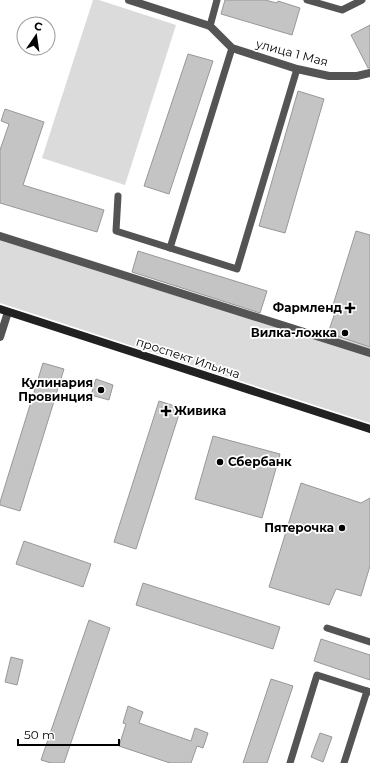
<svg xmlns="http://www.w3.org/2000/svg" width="370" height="763" font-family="Montserrat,sans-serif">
  <rect width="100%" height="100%" fill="#fff"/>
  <g fill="#dbdbdb">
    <path d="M 93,0 L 99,0 L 176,25 L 125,185 L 42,158 Z"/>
    <path d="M 0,234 L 267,320 L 328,333 L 370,347 L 370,423 L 0,303 Z"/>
  </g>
  <g fill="#c4c4c4" stroke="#989898">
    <path d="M 225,0 L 265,0 L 277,3 L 278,1 L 300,8 L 292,35 L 221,14 Z"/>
    <path d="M 370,25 L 370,68 L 368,68 L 351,35 Z"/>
    <path d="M 188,54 L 213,61 L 169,194 L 144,186 Z"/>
    <path d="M 298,91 L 324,99 L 285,233 L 259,226 Z"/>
    <path d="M 5,109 L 44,122 L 23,185 L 104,210 L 97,232 L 0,203 L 0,150 L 9,124 L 1,121 Z"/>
    <path d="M 356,231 L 370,235 L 370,347 L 328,333 L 337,307 L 333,305 Z"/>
    <path d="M 138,251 L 267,291 L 260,313 L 132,272 Z"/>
    <path d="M 43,363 L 64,369 L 20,511 L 0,505 L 0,502 Z"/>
    <path d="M 96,379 L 113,385 L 109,400 L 91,395 Z"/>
    <path d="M 159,401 L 181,408 L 136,549 L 114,542 Z"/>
    <path d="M 213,436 L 280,454 L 262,518 L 195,499 Z"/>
    <path d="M 301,483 L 361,503 L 370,498 L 370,566 L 361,596 L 336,589 L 329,605 L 269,587 Z"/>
    <path d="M 24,541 L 91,564 L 83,587 L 16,564 Z"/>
    <path d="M 143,583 L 280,627 L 273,649 L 136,605 Z"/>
    <path d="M 89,620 L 110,628 L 64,763 L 51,763 L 41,760 Z"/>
    <path d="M 321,639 L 370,655 L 370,680 L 314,661 Z"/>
    <path d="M 11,657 L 23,660 L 17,685 L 5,682 Z"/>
    <path d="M 271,679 L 293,686 L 267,763 L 243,763 Z"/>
    <path d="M 128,706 L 143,712 L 139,723 L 191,741 L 195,728 L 208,733 L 203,748 L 197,746 L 191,763 L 170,763 L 119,746 L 126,724 L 123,723 Z"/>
    <path d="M 320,733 L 332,737 L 323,762 L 311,757 Z"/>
  </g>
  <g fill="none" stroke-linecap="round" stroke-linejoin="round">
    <g stroke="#545454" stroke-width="7">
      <path d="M 307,0 L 342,10 L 362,0"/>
      <path d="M 210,26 L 217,0"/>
      <path d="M 118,196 L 116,231 L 237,269 L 297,69"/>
      <path d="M 170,248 L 232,48"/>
      <path d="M 327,628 L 370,642"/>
      <path d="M 290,763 L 317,675 L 370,692"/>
      <path d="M 344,763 L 367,691"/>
    </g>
    <g stroke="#545454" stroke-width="8">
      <path d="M 129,0 L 210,26"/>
      <path d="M 0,236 L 370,353"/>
    </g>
    <path stroke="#545454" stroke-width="8" d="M 210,26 L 232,48 L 297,69 L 329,76 L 357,76 L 370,73"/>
    <path stroke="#545454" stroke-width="8" d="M 0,337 L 8,312"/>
    <path stroke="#212121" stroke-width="8" d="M 0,309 L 370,429"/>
  </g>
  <g fill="#000" stroke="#fff" stroke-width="1.5">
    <path d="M348 302h4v4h4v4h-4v4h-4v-4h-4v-4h4z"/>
    <circle cx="345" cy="333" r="4"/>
    <circle cx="101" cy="390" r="4"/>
    <path d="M164 405h4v4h4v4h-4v4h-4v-4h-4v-4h4z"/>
    <circle cx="220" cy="462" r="4"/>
    <circle cx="342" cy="528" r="4"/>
  </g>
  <g text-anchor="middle" stroke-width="3.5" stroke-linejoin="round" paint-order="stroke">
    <g font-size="12" fill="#000" stroke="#fff">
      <text transform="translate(292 53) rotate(15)" y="4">улица 1 Мая</text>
      <text transform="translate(188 358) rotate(18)" y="4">проспект Ильича</text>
    </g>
    <g font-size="12" font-weight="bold" fill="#000" stroke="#fff" text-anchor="end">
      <text x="342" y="312">Фармленд</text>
      <text x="337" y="337">Вилка-ложка</text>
      <text x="93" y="387">Кулинария<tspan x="93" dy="14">Провинция</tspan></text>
      <text x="174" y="415" text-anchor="start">Живика</text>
      <text x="228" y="466" text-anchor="start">Сбербанк</text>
      <text x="334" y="532">Пятерочка</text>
    </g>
  </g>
  <g transform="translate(36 36) rotate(13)"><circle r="19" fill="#ffffff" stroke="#999999"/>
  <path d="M0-3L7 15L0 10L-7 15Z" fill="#000000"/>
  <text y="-6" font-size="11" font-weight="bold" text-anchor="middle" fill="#000000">С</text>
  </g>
  <path d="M18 739v6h101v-6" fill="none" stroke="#000000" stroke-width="2"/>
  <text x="24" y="739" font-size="12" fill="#000000" stroke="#ffffff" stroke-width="3" paint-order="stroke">50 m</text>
</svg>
